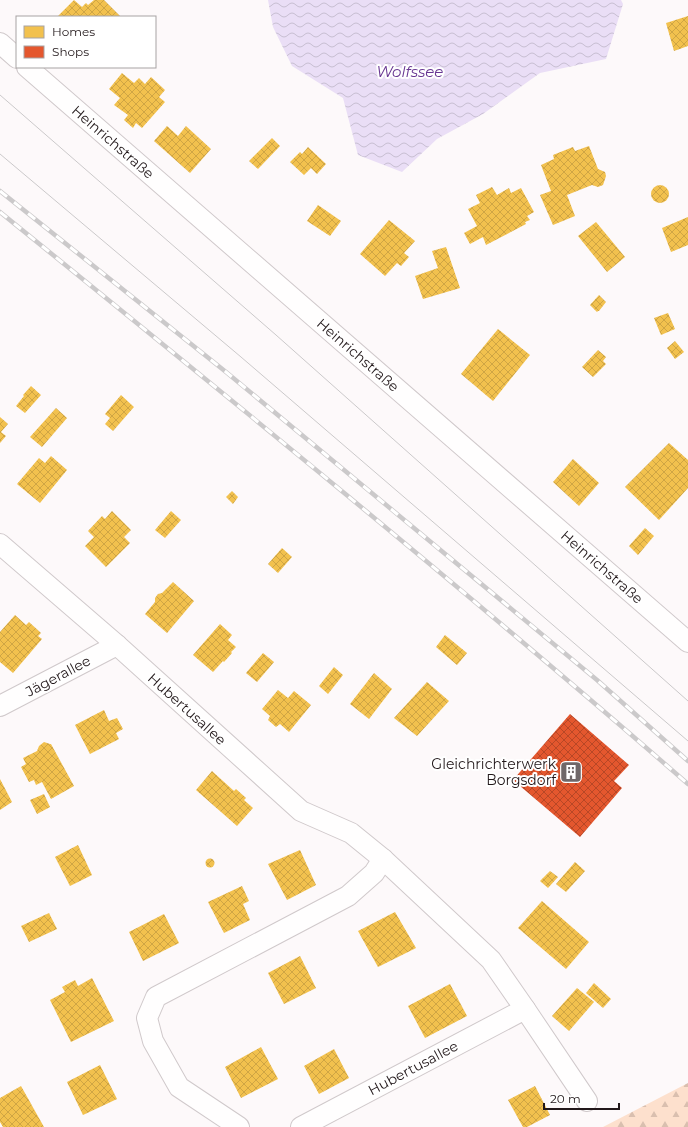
<svg xmlns="http://www.w3.org/2000/svg" width="688" height="1127" font-family="Montserrat,sans-serif">
  <defs>
    <pattern id="forest-firs" width="22" height="20" patternUnits="userSpaceOnUse"><rect width="22" height="20" fill="#fde0cd"/><path d="M5 1l3.5 6h-7zM16 11l3.5 6h-7z" fill="#d9bfaf"/></pattern>
    <pattern id="water-waves" width="16" height="10" patternUnits="userSpaceOnUse"><rect width="16" height="10" fill="#eadef6"/><path d="M0 5q4-4 8 0t8 0" fill="none" stroke="#c8bed2"/></pattern>
    <pattern id="homes-cross-hatch" width="8" height="8" patternUnits="userSpaceOnUse"><rect width="8" height="8" fill="#f2c14e"/><path d="M0 0l8 8M0 8l8-8" fill="none" stroke="#cfa544"/></pattern>
    <pattern id="shops-cross-hatch" width="8" height="8" patternUnits="userSpaceOnUse"><rect width="8" height="8" fill="#e4572e"/><path d="M0 0l8 8M0 8l8-8" fill="none" stroke="#b84726"/></pattern>
  </defs>
  <rect width="100%" height="100%" fill="#fdf9fa"/>
  <path fill="url(#forest-firs)" d="M 688,1083 L 688,1127 L 603,1127 Z"/>
  <path fill="url(#water-waves)" d="M 268,0 L 621,0 L 623,4 L 606,59 L 540,73 L 483,114 L 437,139 L 402,172 L 358,155 L 343,98 L 292,66 L 273,27 Z"/>
  <g fill="url(#homes-cross-hatch)">
    <path d="M 74,0 L 82,7 L 86,3 L 88,5 L 94,0 L 104,0 L 121,17 L 57,17 Z"/>
    <path d="M 688,16 L 688,46 L 674,51 L 666,23 Z"/>
    <path d="M 122,73 L 134,83 L 139,78 L 145,84 L 151,77 L 165,90 L 159,97 L 165,102 L 142,128 L 136,123 L 133,128 L 124,120 L 128,115 L 114,105 L 120,98 L 109,89 Z"/>
    <path d="M 167,126 L 178,136 L 186,126 L 211,149 L 190,173 L 154,141 Z"/>
    <path d="M 272,138 L 280,146 L 258,169 L 249,161 Z"/>
    <path d="M 589,146 L 598,169 L 605,172 L 606,176 L 603,185 L 598,187 L 592,185 L 567,195 L 575,216 L 553,225 L 540,195 L 551,191 L 541,165 L 554,159 L 553,155 L 573,147 L 575,151 Z"/>
    <path d="M 308,147 L 326,164 L 317,174 L 311,168 L 304,175 L 290,162 L 300,152 L 302,154 Z"/>
    <circle cx="660" cy="194" r="9"/>
    <path d="M 492,187 L 497,195 L 509,188 L 511,193 L 521,188 L 534,212 L 527,216 L 530,220 L 525,222 L 526,224 L 486,245 L 483,237 L 470,244 L 464,233 L 477,226 L 468,209 L 480,203 L 476,195 Z"/>
    <path d="M 318,205 L 341,221 L 330,236 L 307,221 Z"/>
    <path d="M 688,217 L 688,245 L 671,252 L 662,228 Z"/>
    <path d="M 389,220 L 415,241 L 404,253 L 409,257 L 401,266 L 397,263 L 385,276 L 360,254 Z"/>
    <path d="M 596,222 L 625,257 L 607,272 L 578,236 Z"/>
    <path d="M 446,247 L 460,288 L 423,299 L 415,276 L 438,268 L 432,251 Z"/>
    <path d="M 599,295 L 606,302 L 599,311 L 598,311 L 597,312 L 590,305 Z"/>
    <path d="M 668,313 L 675,329 L 661,335 L 654,318 Z"/>
    <path d="M 498,329 L 530,355 L 493,401 L 461,374 Z"/>
    <path d="M 675,341 L 684,352 L 675,359 L 667,348 Z"/>
    <path d="M 598,350 L 606,357 L 603,361 L 606,364 L 593,377 L 582,367 Z"/>
    <path d="M 31,386 L 41,395 L 25,413 L 16,406 L 24,396 L 23,395 Z"/>
    <path d="M 121,395 L 134,407 L 113,431 L 105,424 L 110,418 L 105,414 Z"/>
    <path d="M 56,408 L 67,418 L 42,447 L 30,437 Z"/>
    <path d="M 0,417 L 8,424 L 1,432 L 6,436 L 0,443 Z"/>
    <path d="M 669,443 L 688,460 L 688,488 L 659,520 L 625,487 Z"/>
    <path d="M 51,456 L 67,470 L 40,503 L 17,484 L 39,458 L 45,463 Z"/>
    <path d="M 573,459 L 599,483 L 579,506 L 553,482 Z"/>
    <path d="M 232,491 L 238,497 L 233,504 L 226,497 Z"/>
    <path d="M 112,511 L 131,530 L 124,537 L 130,543 L 106,567 L 85,546 L 94,537 L 88,531 L 102,516 L 105,519 Z"/>
    <path d="M 171,511 L 181,520 L 165,538 L 155,530 Z"/>
    <path d="M 645,528 L 654,536 L 638,555 L 629,546 Z"/>
    <path d="M 282,548 L 292,557 L 278,573 L 268,564 Z"/>
    <path d="M 173,582 L 194,601 L 167,633 L 145,614 L 155,602 L 155,598 L 158,594 L 162,593 Z"/>
    <path d="M 15,615 L 26,625 L 29,622 L 41,633 L 38,636 L 42,639 L 13,673 L 0,662 L 0,632 Z"/>
    <path d="M 220,624 L 232,635 L 228,640 L 236,647 L 231,652 L 232,653 L 224,662 L 223,661 L 213,672 L 193,655 Z"/>
    <path d="M 445,635 L 467,653 L 457,665 L 436,647 Z"/>
    <path d="M 263,653 L 274,662 L 257,682 L 246,673 Z"/>
    <path d="M 334,667 L 343,675 L 328,694 L 319,686 Z"/>
    <path d="M 374,673 L 392,689 L 369,719 L 350,704 Z"/>
    <path d="M 427,682 L 449,701 L 417,736 L 394,718 Z"/>
    <path d="M 278,690 L 288,698 L 294,691 L 311,705 L 289,732 L 280,724 L 276,727 L 268,720 L 270,716 L 262,709 Z"/>
    <path d="M 104,710 L 109,721 L 117,718 L 123,729 L 116,733 L 119,739 L 90,754 L 75,725 Z"/>
    <path d="M 44,742 L 50,744 L 51,744 L 74,786 L 51,799 L 42,782 L 36,785 L 34,780 L 29,782 L 21,767 L 26,764 L 23,758 L 37,751 L 39,746 Z"/>
    <path d="M 212,771 L 234,791 L 236,789 L 246,798 L 244,800 L 253,808 L 237,826 L 196,790 Z"/>
    <path d="M 0,779 L 12,802 L 0,810 Z"/>
    <path d="M 44,794 L 50,807 L 37,814 L 30,800 Z"/>
    <path d="M 78,845 L 92,875 L 70,886 L 55,857 Z"/>
    <path d="M 300,850 L 316,885 L 287,900 L 268,864 Z"/>
    <circle cx="210" cy="863" r="4.5"/>
    <path d="M 575,862 L 585,871 L 566,892 L 556,884 Z"/>
    <path d="M 550,871 L 558,877 L 548,888 L 540,881 Z"/>
    <path d="M 242,886 L 249,901 L 243,904 L 250,920 L 224,933 L 208,902 Z"/>
    <path d="M 542,901 L 589,942 L 566,969 L 518,928 Z"/>
    <path d="M 395,912 L 416,948 L 378,967 L 358,931 Z"/>
    <path d="M 49,913 L 57,929 L 29,942 L 21,926 Z"/>
    <path d="M 164,914 L 179,943 L 143,961 L 129,932 Z"/>
    <path d="M 300,956 L 316,988 L 284,1004 L 268,973 Z"/>
    <path d="M 92,978 L 114,1021 L 71,1042 L 50,1000 L 65,992 L 62,987 L 75,980 L 78,986 Z"/>
    <path d="M 594,983 L 611,999 L 603,1008 L 586,993 Z"/>
    <path d="M 450,984 L 467,1016 L 425,1038 L 408,1006 Z"/>
    <path d="M 577,988 L 594,1002 L 569,1031 L 552,1016 Z"/>
    <path d="M 261,1047 L 278,1079 L 241,1098 L 225,1067 Z"/>
    <path d="M 334,1049 L 349,1078 L 319,1094 L 304,1066 Z"/>
    <path d="M 100,1065 L 117,1099 L 83,1115 L 67,1082 Z"/>
    <path d="M 21,1086 L 44,1127 L 3,1127 L 0,1122 L 0,1098 Z"/>
    <path d="M 535,1086 L 550,1115 L 527,1127 L 523,1127 L 508,1100 Z"/>
  </g>
  <path fill="url(#shops-cross-hatch)" d="M 570,714 L 629,765 L 614,781 L 622,788 L 580,837 L 513,780 Z"/>
  <g fill="none" stroke-linecap="round" stroke-linejoin="round">
    <g stroke="#d0c9cb" stroke-width="22">
      <g id="minor">
        <path d="M 0,43 L 17,58"/>
        <path d="M 27,67 L 688,642"/>
        <path d="M 0,544 L 117,645 L 301,811 L 351,833 L 383,859 L 491,960 L 525,1009 L 587,1101"/>
        <path d="M 0,706 L 117,645"/>
        <path d="M 239,1127 L 179,1087 L 153,1041 L 147,1018 L 156,997 L 348,896 L 374,873 L 383,859"/>
        <path d="M 301,1127 L 525,1009"/>
      </g>
    </g>
    <use href="#minor" stroke="#fffefe" stroke-width="20"/>
    <g stroke="#cbc9ca" stroke-width="1">
      <path d="M 0,95 L 276,335 L 688,701"/>
      <path d="M 0,154 L 241,357 L 688,741"/>
    </g>
    <g stroke="#cbc9ca" stroke-width="4.5">
      <g id="rail">
        <path d="M 0,191 L 226,372 L 597,680 L 688,761"/>
        <path d="M 0,212 C 232,400 463,588 688,784"/>
      </g>
    </g>
    <use href="#rail" stroke="#fff" stroke-width="3" stroke-dasharray="9" stroke-linecap="butt"/>
  </g>
  <defs>
    <g id="building-square" transform="scale(1.15)"><rect x="-9" y="-9" width="18" height="18" rx="4" fill="#6f6768" stroke="#fff"/><path d="M-4-6H4V6H1V3H-1V6H-4ZM-2.5-4.3h1.7v1.8h-1.7ZM.8-4.3h1.7v1.8H.8ZM-2.5-1h1.7V.8h-1.7ZM.8-1h1.7V.8H.8Z" fill="#fff"/></g>
  </defs>
  <g fill-rule="evenodd">
    <use href="#building-square" x="571" y="772"/>
  </g>
  <g text-anchor="middle" stroke-width="4" stroke-linejoin="round" paint-order="stroke">
    <g font-size="14" fill="#22181a" stroke="#fff">
      <text transform="translate(113 142) rotate(41)" y="5">Heinrichstraße</text>
      <text transform="translate(358 355) rotate(41)" y="5">Heinrichstraße</text>
      <text transform="translate(602 567) rotate(41)" y="5">Heinrichstraße</text>
      <text transform="translate(58 676) rotate(-28)" y="5">Jägerallee</text>
      <text transform="translate(187 709) rotate(42)" y="5">Hubertusallee</text>
      <text transform="translate(413 1068) rotate(-28)" y="5">Hubertusallee</text>
    </g>
    <g font-size="14" fill="#22181a" stroke="#fff" text-anchor="end">
      <text x="556" y="769">Gleichrichterwerk<tspan x="556" dy="16">Borgsdorf</tspan></text>
    </g>
    <g font-size="15" font-style="italic" fill="#683692" stroke="#fff">
      <text x="410" y="77">Wolfssee</text>
    </g>
  </g>
  <rect x="16" y="16" width="140" height="52" fill="#ffffff" stroke="#a7a3a3"/>
  <rect x="24" y="26" width="20" height="12" fill="#f2c14e" stroke="#a7a3a3"/>
  <text x="52" y="36" font-size="12" fill="#22181a">Homes</text>
  <rect x="24" y="46" width="20" height="12" fill="#e4572e" stroke="#a7a3a3"/>
  <text x="52" y="56" font-size="12" fill="#22181a">Shops</text>
  <path d="M544 1103v6h75v-6" fill="none" stroke="#22181a" stroke-width="2"/>
  <text x="550" y="1103" font-size="12" fill="#22181a" stroke="#ffffff" stroke-width="3" paint-order="stroke">20 m</text>
</svg>
